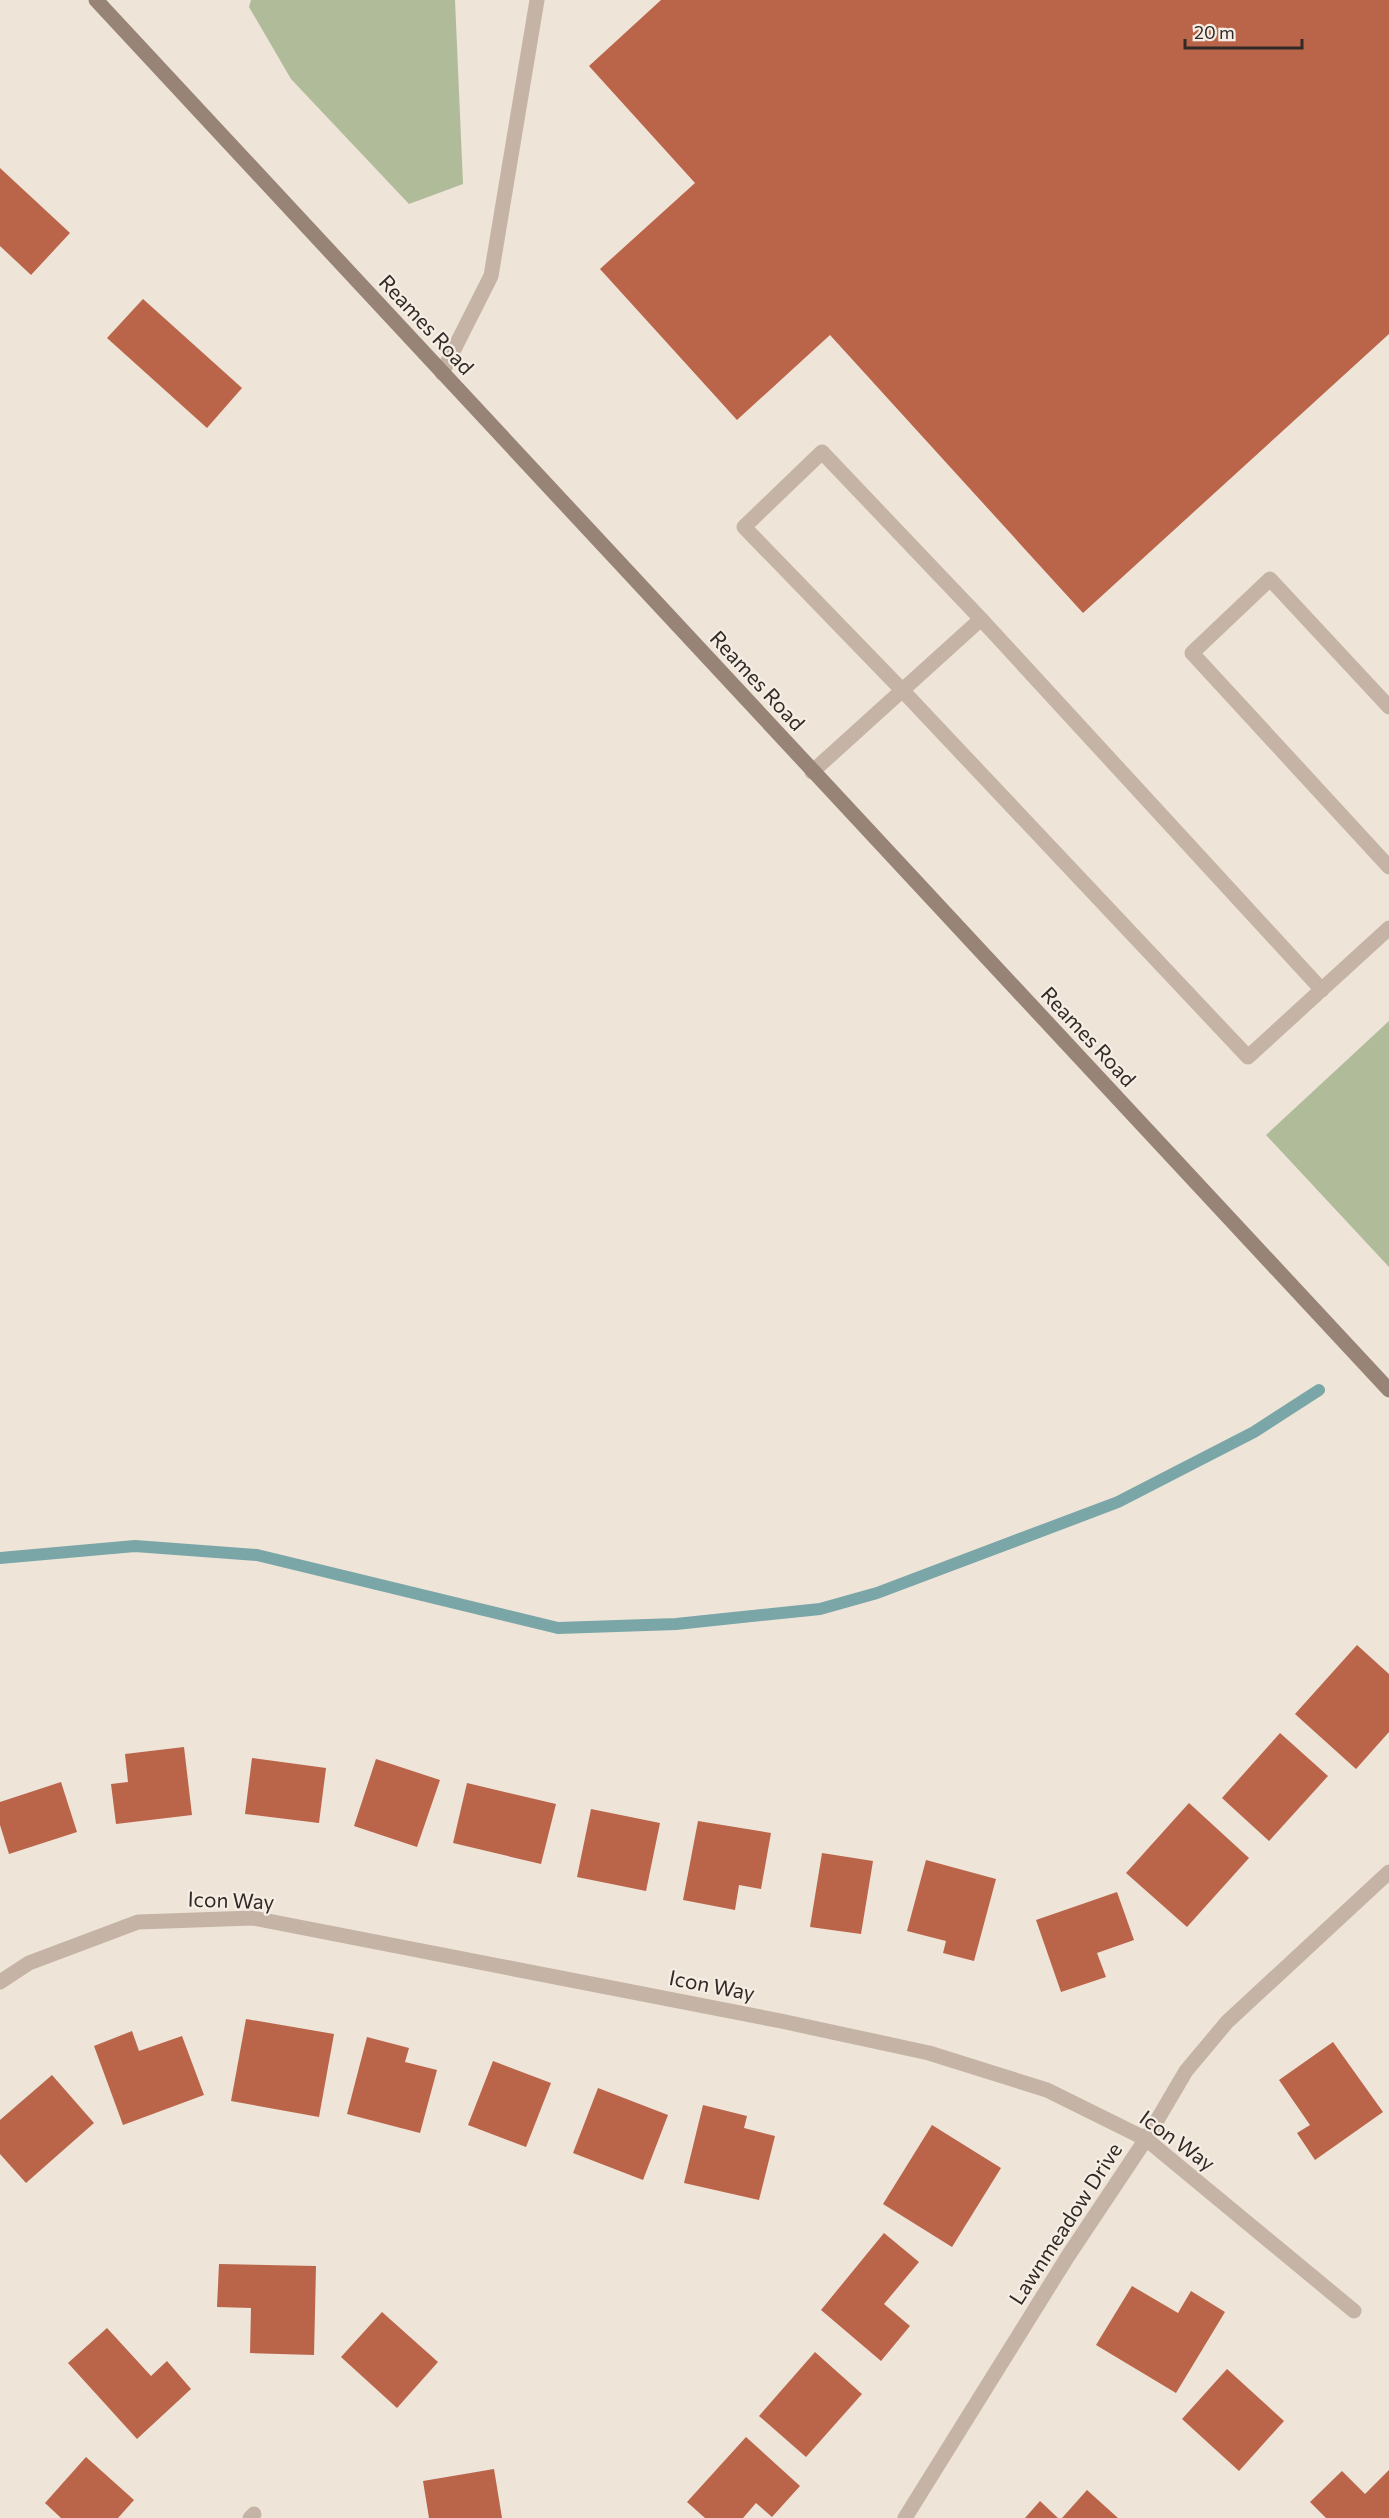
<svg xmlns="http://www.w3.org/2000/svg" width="1389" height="2518" font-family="Commissioner,sans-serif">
  <rect width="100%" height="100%" fill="#eee4d8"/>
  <g fill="#b0bb9a">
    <path d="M 251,0 L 455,0 L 463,184 L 409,204 L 291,79 L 249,7 Z"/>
    <path d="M 1389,1021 L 1389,1267 L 1266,1135 Z"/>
  </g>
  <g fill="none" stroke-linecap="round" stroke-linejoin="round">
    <path stroke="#7aa6a8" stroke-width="12" d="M 0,1558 L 135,1546 L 257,1555 L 558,1628 L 676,1624 L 820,1609 L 877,1593 L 1118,1502 L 1254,1432 L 1319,1390"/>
  </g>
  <g fill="#ba654a">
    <path d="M 661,0 L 1389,0 L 1389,334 L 1083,613 L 830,335 L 737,420 L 600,269 L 695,183 L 589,66 Z"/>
    <path d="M 0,168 L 70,233 L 31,275 L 0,246 Z"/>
    <path d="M 143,299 L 242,388 L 207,428 L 107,338 Z"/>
    <path d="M 1357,1645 L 1389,1674 L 1389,1732 L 1356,1769 L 1295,1714 Z"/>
    <path d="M 1280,1733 L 1328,1776 L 1269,1841 L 1222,1798 Z"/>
    <path d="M 184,1747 L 192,1815 L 116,1824 L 111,1784 L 128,1782 L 125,1754 Z"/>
    <path d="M 252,1758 L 326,1768 L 319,1823 L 245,1814 Z"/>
    <path d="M 376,1759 L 440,1780 L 417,1847 L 354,1826 Z"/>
    <path d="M 61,1782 L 77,1832 L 9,1854 L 0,1825 L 0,1802 Z"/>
    <path d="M 467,1783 L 556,1804 L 541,1864 L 453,1843 Z"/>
    <path d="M 1189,1803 L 1249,1858 L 1187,1927 L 1126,1873 Z"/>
    <path d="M 591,1809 L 660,1823 L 646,1891 L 577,1877 Z"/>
    <path d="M 698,1821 L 771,1833 L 761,1889 L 739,1885 L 735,1910 L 683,1900 Z"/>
    <path d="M 822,1853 L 873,1861 L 861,1934 L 810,1927 Z"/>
    <path d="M 926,1860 L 996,1879 L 974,1961 L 943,1953 L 946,1941 L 907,1931 Z"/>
    <path d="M 1117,1892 L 1134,1940 L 1097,1953 L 1106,1977 L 1061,1992 L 1036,1920 Z"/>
    <path d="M 246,2019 L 334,2034 L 319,2117 L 231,2101 Z"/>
    <path d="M 132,2031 L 139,2051 L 182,2036 L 204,2095 L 123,2125 L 94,2046 Z"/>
    <path d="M 367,2037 L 409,2048 L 405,2062 L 437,2070 L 420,2133 L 347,2114 Z"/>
    <path d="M 1333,2042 L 1383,2112 L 1315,2160 L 1297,2133 L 1310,2125 L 1279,2080 Z"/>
    <path d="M 493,2061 L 551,2083 L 526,2147 L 468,2125 Z"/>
    <path d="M 52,2075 L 94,2123 L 26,2183 L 0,2154 L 0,2120 Z"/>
    <path d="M 598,2088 L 668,2115 L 643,2180 L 573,2153 Z"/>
    <path d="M 703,2105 L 747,2116 L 744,2128 L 775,2136 L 759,2200 L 684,2183 Z"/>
    <path d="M 932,2125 L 1001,2168 L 952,2247 L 883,2204 Z"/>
    <path d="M 884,2233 L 919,2262 L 884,2304 L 910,2326 L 881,2361 L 821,2310 Z"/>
    <path d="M 219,2264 L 316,2266 L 314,2355 L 250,2353 L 251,2308 L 217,2307 Z"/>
    <path d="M 1132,2286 L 1178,2313 L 1191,2291 L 1225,2312 L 1176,2393 L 1096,2345 Z"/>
    <path d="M 382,2312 L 438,2362 L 397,2408 L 341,2357 Z"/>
    <path d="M 107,2328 L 151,2376 L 167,2361 L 191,2389 L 137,2439 L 68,2363 Z"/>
    <path d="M 815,2352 L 862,2394 L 806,2457 L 759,2416 Z"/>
    <path d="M 1227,2369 L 1284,2421 L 1239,2471 L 1182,2419 Z"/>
    <path d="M 746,2437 L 800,2486 L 772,2517 L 756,2503 L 743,2518 L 705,2518 L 687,2502 Z"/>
    <path d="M 86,2457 L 134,2500 L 118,2518 L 61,2518 L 45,2503 Z"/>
    <path d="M 494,2469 L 502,2518 L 429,2518 L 423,2481 Z"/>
    <path d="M 1389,2470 L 1389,2518 L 1326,2518 L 1310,2502 L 1342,2471 L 1365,2494 Z"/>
    <path d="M 1087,2490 L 1118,2518 L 1062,2518 Z"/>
    <path d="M 1040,2501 L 1058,2518 L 1025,2518 Z"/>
  </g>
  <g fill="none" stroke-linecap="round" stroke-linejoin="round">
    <g stroke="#c5b4a6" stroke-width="15">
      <path d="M 442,373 L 491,276 L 537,0"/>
      <path d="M 1389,707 L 1270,579 L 1192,653 L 1389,867"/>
      <path d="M 812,772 L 981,619"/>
      <path d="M 1322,990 L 981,619 L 822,452 L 744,527 L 902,690 L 1248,1057 L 1389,928"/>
    </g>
    <g stroke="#c5b4a6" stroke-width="15">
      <path d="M 0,1982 L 29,1963 L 138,1922 L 253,1918 L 781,2021 L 929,2053 L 1047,2090 L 1146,2139 L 1354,2311"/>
      <path d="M 250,2518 L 254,2514"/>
      <path d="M 905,2518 L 1068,2256 L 1146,2139 L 1186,2071 L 1227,2022 L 1389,1872"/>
    </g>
    <path stroke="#988377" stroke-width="15" d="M 96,0 L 1389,1390"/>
  </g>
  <g text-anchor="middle" stroke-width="4.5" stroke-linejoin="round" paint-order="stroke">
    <g font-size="21" fill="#312a26" stroke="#f6eee4">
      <text transform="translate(426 325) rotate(47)" y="7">Reames Road</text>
      <text transform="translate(757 681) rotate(47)" y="7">Reames Road</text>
      <text transform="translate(1088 1037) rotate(47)" y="7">Reames Road</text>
      <text transform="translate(231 1901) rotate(2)" y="7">Icon Way</text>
      <text transform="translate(712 1986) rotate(11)" y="7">Icon Way</text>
      <text transform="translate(1177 2141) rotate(36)" y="7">Icon Way</text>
      <text transform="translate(1066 2224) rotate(-57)" y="7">Lawnmeadow Drive</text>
    </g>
  </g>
  <path d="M1185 39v9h117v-9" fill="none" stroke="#312a26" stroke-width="3"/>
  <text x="1194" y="39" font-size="18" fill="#312a26" stroke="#f6eee4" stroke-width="4.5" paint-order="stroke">20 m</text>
</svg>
